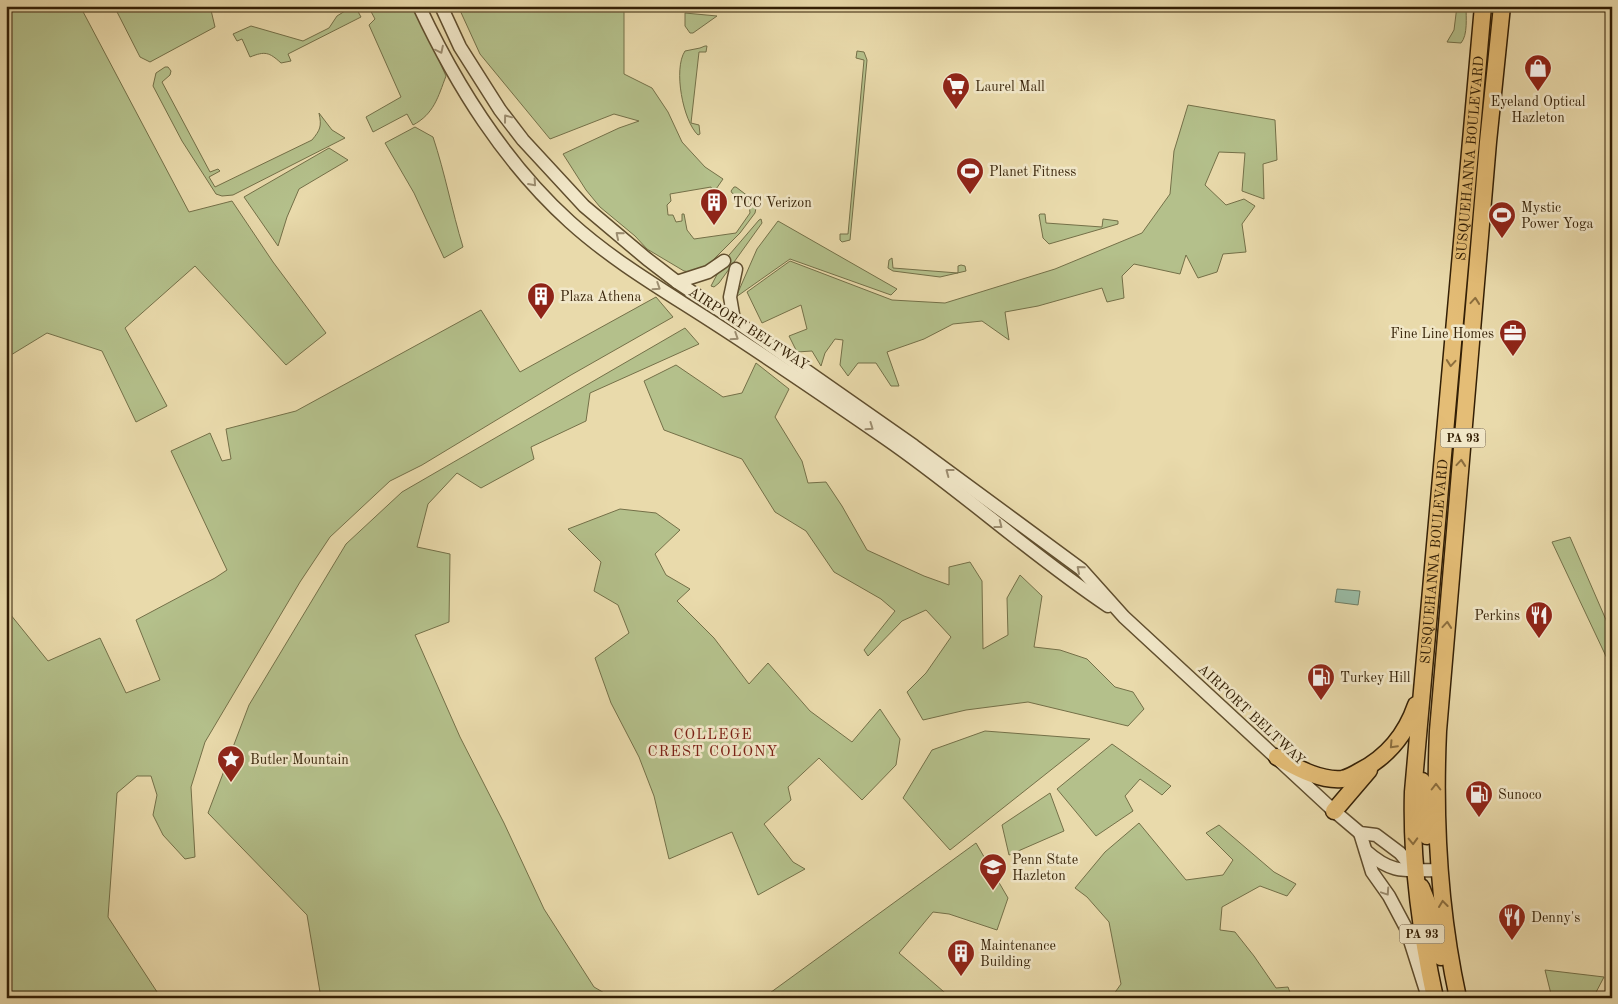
<svg xmlns="http://www.w3.org/2000/svg" width="1618" height="1004" font-family="'Old Standard TT',serif">
  <rect width="100%" height="100%" fill="#e9daab"/>
  <filter id="stains"><feTurbulence type="fractalNoise" baseFrequency=".004" numOctaves="4"/><feColorMatrix values="0 0 0 0 .2 0 0 0 0 .09 0 0 0 0 .02 0 0 0 .5 -.17"/></filter>
  <radialGradient id="worn" r=".72"><stop offset=".6" stop-color="#630" stop-opacity="0"/><stop offset="1" stop-color="#630" stop-opacity=".3"/></radialGradient>
  <g fill="#b4c08b" stroke="#747048">
    <path d="M 6,6 L 80,6 L 189,212 L 232,201 L 273,262 L 326,333 L 286,365 L 195,266 L 125,328 L 167,406 L 136,422 L 102,351 L 47,333 L 6,358 Z"/>
    <path d="M 114,6 L 210,6 L 215,27 L 150,62 L 140,57 Z"/>
    <path d="M 353,6 L 355,6 L 361,17 L 288,54 L 291,61 L 281,63 C 269,52 265,51 250,57 L 242,39 L 237,41 L 233,34 L 251,26 L 303,41 L 329,28 L 337,16 Z"/>
    <path d="M 368,6 L 414,6 L 446,76 C 438,97 434,114 413,125 L 407,114 L 373,132 L 366,117 L 401,97 L 369,25 L 375,19 Z"/>
    <path d="M 458,6 L 624,6 L 624,74 L 652,88 L 668,112 L 682,142 L 705,167 L 723,179 L 714,192 L 712,192 L 711,187 L 670,194 L 671,201 L 667,205 L 668,215 L 673,215 L 676,222 L 682,221 L 682,214 L 684,214 L 687,230 L 694,239 L 736,233 L 750,213 C 750,202 741,199 732,193 L 731,191 L 734,187 L 736,187 L 753,200 L 756,208 L 755,213 L 740,233 L 704,269 L 690,272 L 684,271 L 647,249 L 635,236 L 600,207 L 586,190 L 563,154 L 619,128 L 639,121 L 614,114 L 550,139 L 480,54 Z"/>
    <path d="M 1457,6 L 1466,6 C 1466,17 1468,35 1461,43 L 1447,42 L 1454,30 Z"/>
    <path d="M 685,13 L 717,16 L 693,33 L 690,33 L 685,26 Z"/>
    <path d="M 705,46 L 707,46 L 706,52 L 699,52 L 691,123 L 699,125 L 700,134 L 698,135 C 683,121 673,69 685,51 L 700,48 Z"/>
    <path d="M 857,51 L 864,52 L 867,60 L 850,240 L 842,242 L 840,240 L 840,234 L 848,234 L 864,60 L 856,58 Z"/>
    <path d="M 165,67 L 168,67 L 171,71 L 170,75 L 162,82 L 210,172 L 218,169 L 220,171 L 209,177 L 215,187 L 312,140 C 320,130 322,127 319,113 L 332,130 L 345,138 L 233,195 L 222,196 L 216,194 L 182,141 L 153,86 L 156,73 Z"/>
    <path d="M 1188,105 L 1275,120 L 1277,160 L 1263,164 L 1264,199 L 1242,191 L 1245,153 L 1219,152 L 1205,185 L 1226,205 L 1244,199 L 1255,206 L 1242,224 L 1246,252 L 1223,254 L 1217,272 L 1198,278 L 1186,255 L 1180,274 L 1134,264 L 1122,276 L 1124,298 L 1107,302 L 1102,288 L 1038,306 L 1005,312 L 1009,340 L 982,321 L 953,324 L 924,339 L 887,352 L 899,386 L 891,386 L 876,363 L 858,363 L 848,376 L 840,365 L 843,340 L 835,339 L 825,353 L 821,366 L 812,351 L 797,352 L 789,336 L 807,329 L 801,305 L 762,323 L 747,292 L 790,261 L 892,300 L 945,303 L 1055,269 L 1142,233 L 1170,194 L 1174,151 Z"/>
    <path d="M 415,127 L 433,137 C 445,173 452,211 463,247 L 444,258 L 414,193 L 385,143 Z"/>
    <path d="M 329,148 L 348,160 L 299,189 L 287,217 L 278,246 L 244,197 Z"/>
    <path d="M 1040,214 L 1045,214 L 1046,223 L 1102,227 L 1103,219 L 1118,221 L 1118,224 L 1049,244 L 1043,238 L 1039,215 Z"/>
    <path d="M 761,219 L 762,223 L 719,283 L 714,287 L 711,286 L 724,261 L 759,220 Z"/>
    <path d="M 778,221 L 897,289 L 891,295 L 790,259 L 736,297 L 757,249 Z"/>
    <path d="M 892,258 L 893,268 L 958,273 L 958,266 L 961,265 L 965,266 L 966,271 L 940,277 L 893,271 L 888,268 L 889,260 Z"/>
    <path d="M 656,297 L 673,317 L 571,375 L 422,465 L 390,481 L 330,537 L 300,582 L 205,742 L 191,787 L 195,857 L 185,859 L 163,835 L 153,815 L 157,795 L 151,776 L 137,776 L 117,793 L 108,917 L 161,998 L 6,998 L 6,609 L 48,661 L 100,638 L 126,693 L 160,680 L 136,620 L 215,578 L 227,570 L 171,451 L 210,433 L 222,461 L 231,459 L 226,429 L 296,411 L 481,310 L 520,372 Z"/>
    <path d="M 685,328 L 699,344 L 590,393 L 586,421 L 531,447 L 534,459 L 481,488 L 457,473 L 428,504 L 417,547 L 450,554 L 449,622 L 415,635 L 460,737 L 504,823 L 544,909 L 594,987 L 613,998 L 321,998 L 307,915 L 208,813 L 249,705 L 346,544 L 402,492 Z"/>
    <path d="M 756,363 L 789,389 L 775,417 L 802,461 L 808,483 L 826,482 L 842,506 L 867,550 L 924,576 L 949,585 L 949,567 L 970,562 L 982,581 L 983,649 L 1008,635 L 1007,598 L 1020,575 L 1042,596 L 1034,647 L 1060,650 L 1087,659 L 1115,687 L 1133,692 L 1144,709 L 1128,726 L 1028,702 L 966,710 L 923,720 L 907,692 L 926,673 L 951,637 L 926,610 L 902,621 L 868,656 L 864,650 L 895,611 L 881,599 L 834,572 L 806,531 L 775,512 L 742,459 L 664,430 L 644,381 L 676,365 L 723,397 L 742,393 Z"/>
    <path d="M 620,509 L 656,513 L 680,530 L 655,554 L 666,575 L 690,589 L 677,601 L 714,638 L 749,684 L 768,663 L 810,711 L 852,742 L 880,709 L 900,739 L 896,765 L 862,800 L 819,758 L 788,787 L 791,800 L 764,824 L 793,862 L 805,869 L 758,895 L 732,832 L 669,859 L 654,796 L 639,757 L 611,703 L 595,658 L 629,633 L 618,605 L 594,591 L 601,562 L 568,529 Z"/>
    <path d="M 1570,537 L 1610,629 L 1612,629 L 1612,669 L 1552,542 Z"/>
    <path d="M 985,731 L 1090,739 L 950,850 L 903,798 L 932,750 Z"/>
    <path d="M 1112,744 L 1171,786 L 1162,795 L 1140,779 L 1125,796 L 1133,811 L 1096,836 L 1057,789 Z"/>
    <path d="M 1050,793 L 1064,831 L 1009,855 L 1002,825 Z"/>
    <path d="M 1139,823 L 1186,880 L 1223,875 L 1233,860 L 1206,833 L 1219,825 L 1274,872 L 1296,884 L 1287,896 L 1260,886 L 1222,907 L 1220,930 L 1235,932 L 1254,956 L 1276,988 L 1288,987 L 1292,998 L 1111,998 L 1121,984 L 1109,922 L 1087,897 L 1075,888 L 1105,852 Z"/>
    <path d="M 976,843 L 1008,898 L 997,930 L 949,914 L 933,912 L 899,953 L 951,998 L 763,998 Z"/>
    <path d="M 1545,970 L 1604,977 L 1593,998 L 1552,998 Z"/>
  </g>
  <path fill="#99bba4" stroke="#707d64" d="M 1337,589 L 1360,591 L 1358,605 L 1335,602 Z"/>
  <g fill="none" stroke-linecap="round" stroke-linejoin="round">
    <g stroke="#604e2e" stroke-width="15">
      <g id="tertiary">
        <path d="M 419,6 C 457,87 504,162 570,222 C 613,261 663,290 711,321 C 770,359 827,398 885,438 C 962,491 1030,554 1108,606"/>
        <path d="M 441,6 L 460,47 L 500,110 L 523,140 L 584,206 L 647,259 L 677,282 L 734,320 L 914,446 L 1081,569 L 1124,617 L 1334,811 L 1360,833 L 1376,835 L 1400,853 L 1414,870"/>
        <path d="M 677,282 L 708,272 L 724,261"/>
        <path d="M 734,320 L 730,297 L 736,269"/>
        <path d="M 1360,833 L 1372,872 L 1389,896 L 1406,928 L 1426,991 L 1432,998"/>
        <path d="M 1366,851 C 1393,875 1406,870 1440,870"/>
      </g>
    </g>
    <g stroke="#331f05" stroke-width="19">
      <g id="trunk">
        <path d="M 1277,757 C 1296,767 1319,781 1342,779 C 1348,778 1355,774 1360,771 C 1387,757 1406,734 1416,705"/>
        <path d="M 1422,781 L 1427,836"/>
        <path d="M 1334,811 L 1369,770"/>
        <path d="M 1421,887 L 1431,912 L 1441,957"/>
        <path id="s1" d="M 1435,998 C 1420,929 1411,862 1413,792 L 1483,6"/>
        <path d="M 1458,998 C 1439,911 1434,820 1438,731 L 1488,142 L 1502,6"/>
      </g>
    </g>
    <use href="#tertiary" stroke="#f1e7c8" stroke-width="12"/>
    <use href="#trunk" stroke="#e4bd76" stroke-width="16"/>
  </g>
  <defs><path id="oneway-chevron" d="M-2-3.5L2.5 0L-2 3.5" fill="none" stroke-width="1.6" stroke-linecap="round" stroke-linejoin="round" transform="scale(1.25)"/></defs>
  <g stroke="#9c8d70">
    <use href="#oneway-chevron" transform="translate(440 50) rotate(64)"/>
    <use href="#oneway-chevron" transform="translate(507 118) rotate(-127)"/>
    <use href="#oneway-chevron" transform="translate(533 183) rotate(48)"/>
    <use href="#oneway-chevron" transform="translate(619 235) rotate(-140)"/>
    <use href="#oneway-chevron" transform="translate(657 287) rotate(33)"/>
    <use href="#oneway-chevron" transform="translate(735 337) rotate(33)"/>
    <use href="#oneway-chevron" transform="translate(870 427) rotate(35)"/>
    <use href="#oneway-chevron" transform="translate(949 472) rotate(-143)"/>
    <use href="#oneway-chevron" transform="translate(999 525) rotate(38)"/>
    <use href="#oneway-chevron" transform="translate(1080 569) rotate(-139)"/>
    <use href="#oneway-chevron" transform="translate(1386 892) rotate(56)"/>
  </g>
  <g stroke="#8c6e3e">
    <use href="#oneway-chevron" transform="translate(1475 301) rotate(-85)"/>
    <use href="#oneway-chevron" transform="translate(1451 363) rotate(95)"/>
    <use href="#oneway-chevron" transform="translate(1461 463) rotate(-85)"/>
    <use href="#oneway-chevron" transform="translate(1447 625) rotate(-85)"/>
    <use href="#oneway-chevron" transform="translate(1393 745) rotate(133)"/>
    <use href="#oneway-chevron" transform="translate(1436 787) rotate(-90)"/>
    <use href="#oneway-chevron" transform="translate(1413 841) rotate(88)"/>
    <use href="#oneway-chevron" transform="translate(1443 904) rotate(-97)"/>
  </g>
  <defs>
    <g id="shop-pin" transform="scale(1.4375)"><path d="M0 17L-7.5 6A9.5 9.5 0 1 1 7.5 6Z" fill="#8f2418" stroke="#f1e7c8"/><path d="M-5-2.5h2.3a2.7 3.5 0 0 1 5.4 0H5L5.5 6h-11ZM-1.5-2.5h3a1.5 2.3 0 0 0-3 0Z" fill="#fff"/></g>
    <g id="supermarket-pin" transform="scale(1.4375)"><path d="M0 17L-7.5 6A9.5 9.5 0 1 1 7.5 6Z" fill="#8f2418" stroke="#f1e7c8"/><path d="M-6-5.5h2.5l.6 2H6L4.5 2H-2.5L-4.4-4H-6ZM-1.5 3.2a1.3 1.3 0 1 0 .1 0ZM3 3.2a1.3 1.3 0 1 0 .1 0Z" fill="#fff"/></g>
    <g id="stadium-pin" transform="scale(1.4375)"><path d="M0 17L-7.5 6A9.5 9.5 0 1 1 7.5 6Z" fill="#8f2418" stroke="#f1e7c8"/><path d="M0-5a6.5 5 0 1 0 0 10a6.5 5 0 1 0 0-10ZM-3.5-1.8h7v3.6h-7Z" fill="#fff"/></g>
    <g id="building-pin" transform="scale(1.4375)"><path d="M0 17L-7.5 6A9.5 9.5 0 1 1 7.5 6Z" fill="#8f2418" stroke="#f1e7c8"/><path d="M-4-6H4V6H1V3H-1V6H-4ZM-2.5-4.3h1.7v1.8h-1.7ZM.8-4.3h1.7v1.8H.8ZM-2.5-1h1.7V.8h-1.7ZM.8-1h1.7V.8H.8Z" fill="#fff"/></g>
    <g id="office-pin" transform="scale(1.4375)"><path d="M0 17L-7.5 6A9.5 9.5 0 1 1 7.5 6Z" fill="#8f2418" stroke="#f1e7c8"/><path d="M-6-3h4V-5.5h4V-3h4V5H-6ZM-1-4.5V-3h2v-1.5ZM-6 0V1H6V0Z" fill="#fff"/></g>
    <g id="restaurant-pin" transform="scale(1.4375)"><path d="M0 17L-7.5 6A9.5 9.5 0 1 1 7.5 6Z" fill="#8f2418" stroke="#f1e7c8"/><path d="M-5-6h1v4h1v-4h1v4h1v-4h1v5L-1.5 .5V6h-2V.5L-5-1ZM5-6V6H3V1.5H1.5Q1.5-4 5-6Z" fill="#fff"/></g>
    <g id="fuel-pin" transform="scale(1.4375)"><path d="M0 17L-7.5 6A9.5 9.5 0 1 1 7.5 6Z" fill="#8f2418" stroke="#f1e7c8"/><path d="M-5.5-6h7V0h2V4h1.3V-2.5L3-4.5l.8-.8L6-3V5H2.5V1h-1V6h-7ZM-4.2-4.7v3.2H.2V-4.7Z" fill="#fff"/></g>
    <g id="sight-pin" transform="scale(1.4375)"><path d="M0 17L-7.5 6A9.5 9.5 0 1 1 7.5 6Z" fill="#8f2418" stroke="#f1e7c8"/><path d="M0-6L1.8-2.2L6-1.7L2.9 1.2L3.7 5.4L0 3.3L-3.7 5.4L-2.9 1.2L-6-1.7L-1.8-2.2Z" fill="#fff"/></g>
    <g id="university-pin" transform="scale(1.4375)"><path d="M0 17L-7.5 6A9.5 9.5 0 1 1 7.5 6Z" fill="#8f2418" stroke="#f1e7c8"/><path d="M0-5L7-2L0 1L-7-2ZM-4 1L0 2.5L4 1V4Q0 6-4 4Z" fill="#fff"/></g>
  </defs>
  <g fill-rule="evenodd">
    <use href="#shop-pin" x="1538" y="68"/>
    <use href="#supermarket-pin" x="956" y="86"/>
    <use href="#stadium-pin" x="970" y="171"/>
    <use href="#building-pin" x="714" y="202"/>
    <use href="#stadium-pin" x="1502" y="215"/>
    <use href="#building-pin" x="541" y="296"/>
    <use href="#office-pin" x="1513" y="333"/>
    <use href="#restaurant-pin" x="1539" y="615"/>
    <use href="#fuel-pin" x="1321" y="677"/>
    <use href="#sight-pin" x="231" y="759"/>
    <use href="#fuel-pin" x="1479" y="794"/>
    <use href="#university-pin" x="993" y="867"/>
    <use href="#restaurant-pin" x="1512" y="917"/>
    <use href="#building-pin" x="961" y="953"/>
  </g>
  <g text-anchor="middle" stroke-width="5" stroke-linejoin="round" paint-order="stroke">
    <g fill="#f1e7c8" stroke="#6c5b40" stroke-width="1">
      <rect x="1440.5" y="428.5" width="45" height="19" rx="4"/>
      <rect x="1399.5" y="924.5" width="45" height="19" rx="4"/>
    </g>
    <g font-size="12" font-weight="bold" fill="#331f05">
      <text x="1463" y="442">PA 93</text>
      <text x="1422" y="938">PA 93</text>
    </g>
    <g font-size="14" fill="#331f05" stroke="#f1e7c8" text-anchor="start">
      <text x="975" y="91">Laurel Mall</text>
      <text x="1538" y="106" text-anchor="middle">Eyeland Optical<tspan x="1538" dy="16">Hazleton</tspan></text>
      <text x="989" y="176">Planet Fitness</text>
      <text x="733" y="207">TCC Verizon</text>
      <text x="1521" y="212">Mystic<tspan x="1521" dy="16">Power Yoga</tspan></text>
      <text x="560" y="301">Plaza Athena</text>
      <text x="1494" y="338" text-anchor="end">Fine Line Homes</text>
      <text x="1520" y="620" text-anchor="end">Perkins</text>
      <text x="1340" y="682">Turkey Hill</text>
      <text x="250" y="764">Butler Mountain</text>
      <text x="1498" y="799">Sunoco</text>
      <text x="1012" y="864">Penn State<tspan x="1012" dy="16">Hazleton</tspan></text>
      <text x="1531" y="922">Denny's</text>
      <text x="980" y="950">Maintenance<tspan x="980" dy="16">Building</tspan></text>
    </g>
    <g font-size="14" fill="#331f05" stroke="#f1e7c8">
      <text dy="5" stroke="none"><textPath href="#s1" startOffset="844">SUSQUEHANNA BOULEVARD</textPath></text>
      <text transform="translate(749 328) rotate(33)" y="5">AIRPORT BELTWAY</text>
      <text dy="5" stroke="none"><textPath href="#s1" startOffset="439">SUSQUEHANNA BOULEVARD</textPath></text>
      <text transform="translate(1252 714) rotate(43)" y="5">AIRPORT BELTWAY</text>
    </g>
    <g font-size="15" letter-spacing="1" fill="#7a1f14" stroke="#f1e7c8">
      <text x="713" y="739">COLLEGE<tspan x="713" dy="17">CREST COLONY</tspan></text>
    </g>
  </g>
  <rect width="1618" height="1004" fill="none" stroke="#e9daab" stroke-width="25"/>
  <rect x="8" y="8" width="1603" height="989" fill="none" stroke="#331f05" stroke-width="2.5"/>
  <rect x="12" y="12" width="1593" height="979" fill="none" stroke="#331f05"/>
  <rect width="100%" height="100%" filter="url(#stains)"/>
  <rect width="100%" height="100%" fill="url(#worn)"/>
</svg>
